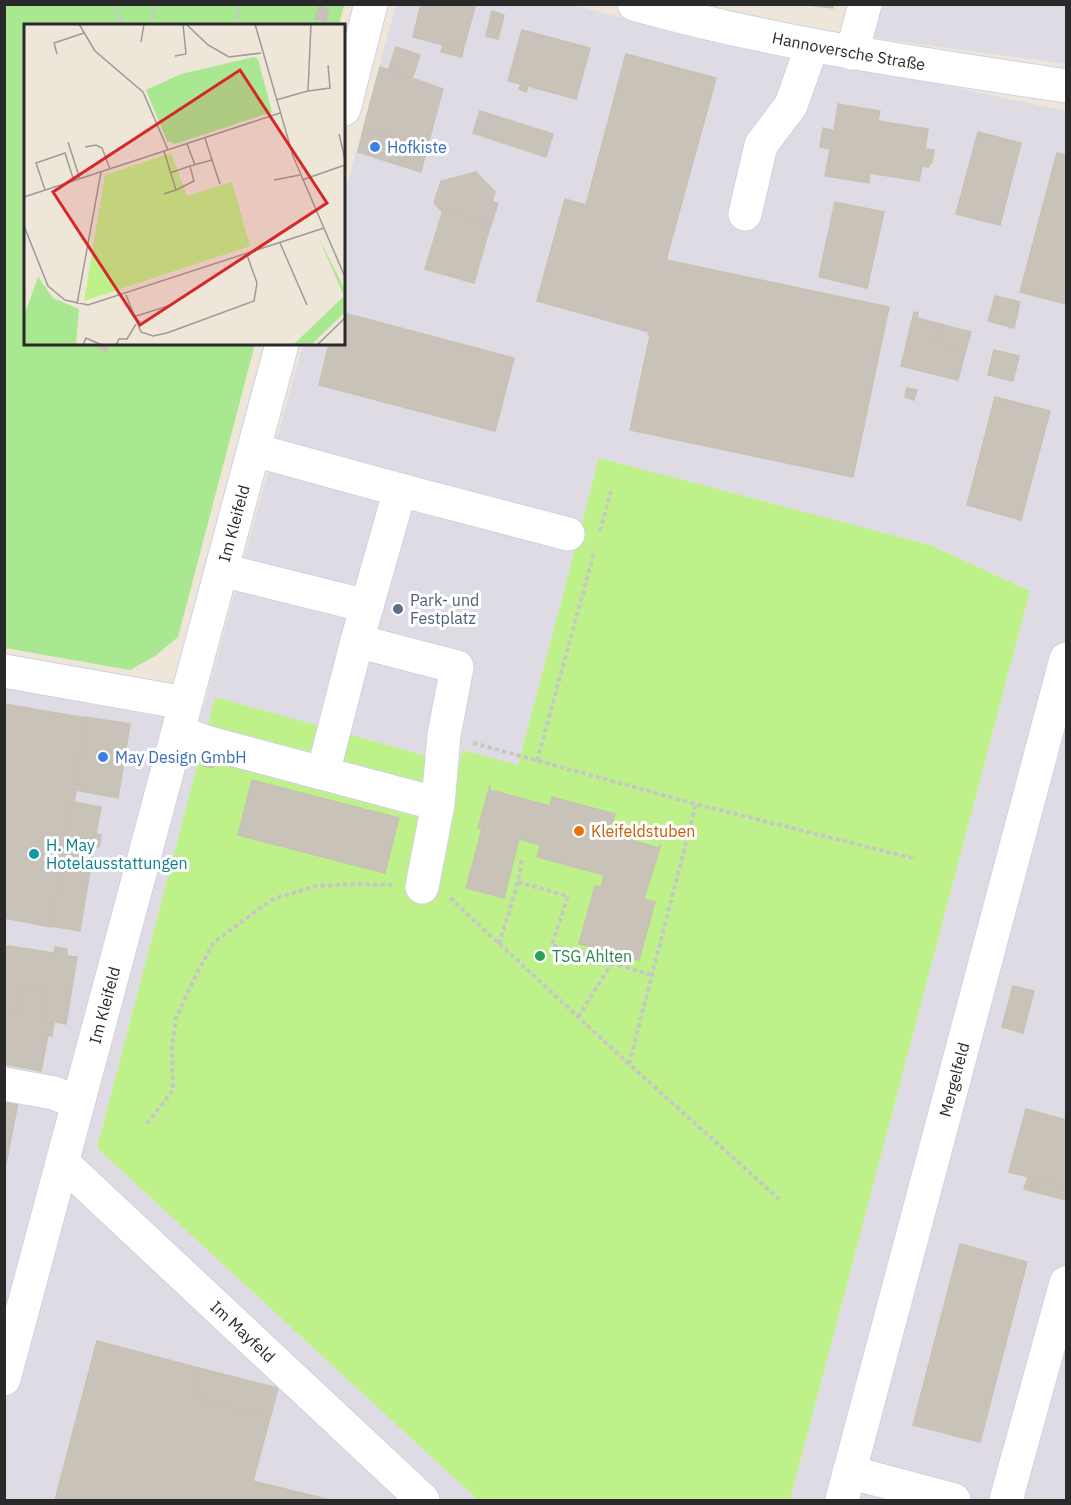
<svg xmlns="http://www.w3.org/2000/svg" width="1071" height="1505" font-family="'IBM Plex Sans',sans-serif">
  <rect width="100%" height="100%" fill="#ede6d9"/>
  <g fill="#dedbe4">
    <path d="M 396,5 L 575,5 L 610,15 L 1066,111 L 1066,1500 L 790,1500 L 1030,591 L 930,545 L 599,458 L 518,765 L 464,750 L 460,765 L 215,697 L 97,1148 L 478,1500 L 5,1500 L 4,688 L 199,724 L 303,344 L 344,344 L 344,196 Z"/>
    <path d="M 871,5 L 1066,5 L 1066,64 L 862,36 Z"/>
  </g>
  <path fill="#a9e891" d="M 4,5 L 344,5 L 339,25 L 26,26 L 26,344 L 255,344 L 178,637 L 155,656 L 130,670 L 5,648 Z"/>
  <path fill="#bff18b" d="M 599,458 L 930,545 L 1030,591 L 790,1500 L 478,1500 L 97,1148 L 215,697 L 459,765 L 463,750 L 518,765 Z"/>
  <g fill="#c8c2b9" stroke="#c8c2b3" stroke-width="1.5">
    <path d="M 421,4 L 466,4 L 475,7 L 463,50 L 413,37 Z"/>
    <path d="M 799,4 L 833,4 L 833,8 Z"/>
    <path d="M 319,6 L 329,9 L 326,22 L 315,19 Z"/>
    <path d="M 492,11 L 504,15 L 498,39 L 486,36 Z"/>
    <path d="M 522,30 L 590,48 L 576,99 L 528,86 L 526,92 L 519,89 L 521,84 L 508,81 Z"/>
    <path d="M 443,44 L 463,50 L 462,57 L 441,52 Z"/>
    <path d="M 396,47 L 420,55 L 412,79 L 388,71 Z"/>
    <path d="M 626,54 L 716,78 L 666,260 L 889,307 L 853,477 L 630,430 L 650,335 L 648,334 L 649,332 L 537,301 L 565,199 L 586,205 Z"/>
    <path d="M 380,67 L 443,89 L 427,148 L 364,127 Z"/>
    <path d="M 838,104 L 880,111 L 878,121 L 928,129 L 925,149 L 934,150 L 932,163 L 930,163 L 929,167 L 922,166 L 919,181 L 870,173 L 869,183 L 825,176 L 830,149 L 820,147 L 823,128 L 834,131 Z"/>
    <path d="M 480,111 L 553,134 L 546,157 L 473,133 Z"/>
    <path d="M 364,127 L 427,148 L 421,172 L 358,152 Z"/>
    <path d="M 978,132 L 1021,143 L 1000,225 L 956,214 Z"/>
    <path d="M 1057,153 L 1066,155 L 1066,304 L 1020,292 Z"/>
    <path d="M 476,172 L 495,192 L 492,202 L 498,203 L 491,225 L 442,211 L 434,203 L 441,181 Z"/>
    <path d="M 835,202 L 884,212 L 867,288 L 819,277 Z"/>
    <path d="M 443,210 L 487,223 L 480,243 L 485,244 L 474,283 L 425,269 Z"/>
    <path d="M 487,223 L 491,224 L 485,244 L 480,243 Z"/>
    <path d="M 995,296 L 1020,302 L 1014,328 L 988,321 Z"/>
    <path d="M 914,312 L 918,313 L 917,318 L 940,324 L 935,341 L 966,349 L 958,380 L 901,366 Z"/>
    <path d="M 344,313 L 514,358 L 495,431 L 319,385 L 329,344 L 344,344 Z"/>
    <path d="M 940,324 L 971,332 L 966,349 L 935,341 Z"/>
    <path d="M 86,344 L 109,344 L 107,351 Z"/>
    <path d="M 994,350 L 1019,356 L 1013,381 L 988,375 Z"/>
    <path d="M 907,388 L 917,390 L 914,400 L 905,397 Z"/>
    <path d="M 995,397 L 1050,411 L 1021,520 L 967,505 Z"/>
    <path d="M 4,704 L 87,718 L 51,927 L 4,918 Z"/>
    <path d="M 85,717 L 130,724 L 118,798 L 74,790 L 87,718 Z"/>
    <path d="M 205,758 L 215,761 L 213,768 L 203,766 Z"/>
    <path d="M 252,780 L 399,818 L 385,873 L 238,835 Z"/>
    <path d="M 490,785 L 490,790 L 550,806 L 552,797 L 615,814 L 609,834 L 659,848 L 661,844 L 644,899 L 655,902 L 639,960 L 579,944 L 595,886 L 601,887 L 604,875 L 537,857 L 540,845 L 519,839 L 504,898 L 466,888 L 482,829 L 478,828 Z"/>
    <path d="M 74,790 L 76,791 L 74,802 L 101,807 L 96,834 L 101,835 L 99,847 L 94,846 L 80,931 L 51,926 Z"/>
    <path d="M 4,946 L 9,946 L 4,974 Z"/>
    <path d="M 9,946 L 54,953 L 55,947 L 67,949 L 67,956 L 77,957 L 66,1024 L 43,1020 L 48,993 L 21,988 L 17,1015 L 4,1013 L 4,974 Z"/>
    <path d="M 1013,986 L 1034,991 L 1023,1033 L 1002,1027 Z"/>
    <path d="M 21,988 L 48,993 L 43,1020 L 54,1022 L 52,1036 L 48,1035 L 41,1071 L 4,1064 L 4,1013 L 17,1015 Z"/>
    <path d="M 4,1099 L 18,1102 L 6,1164 L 4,1164 Z"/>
    <path d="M 1026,1109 L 1066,1120 L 1066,1187 L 1009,1172 Z"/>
    <path d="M 1028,1177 L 1066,1187 L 1066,1200 L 1024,1189 Z"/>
    <path d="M 960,1244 L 1027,1262 L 980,1442 L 913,1425 Z"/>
    <path d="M 97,1341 L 199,1368 L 192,1397 L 270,1418 L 253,1481 L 330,1500 L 55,1500 Z"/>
    <path d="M 199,1368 L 278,1388 L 270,1418 L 192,1397 Z"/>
  </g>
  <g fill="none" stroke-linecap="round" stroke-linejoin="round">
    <g stroke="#cfd1e4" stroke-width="35">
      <g id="minor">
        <path id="s1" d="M 634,4 C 776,44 921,64 1066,86"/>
        <path d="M 852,53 L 865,4"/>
        <path d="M 344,109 L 371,4"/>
        <path d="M 745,214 L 761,145 L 791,105 L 812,46"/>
        <path d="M 254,450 L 400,490 L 357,641 L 457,667 L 444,735 L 438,804"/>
        <path d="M 400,490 L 568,534"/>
        <path d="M 222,570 L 367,606"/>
        <path d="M 4,671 L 185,703"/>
        <path d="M 178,732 L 209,743 L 438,804 L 422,887"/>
        <path d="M 323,773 L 357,641"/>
        <path d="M 4,1084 L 54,1093 L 78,1103"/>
        <path id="s2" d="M 62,1162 L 423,1500"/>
        <path id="s3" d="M 4,1379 L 282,344"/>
        <path d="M 849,1472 L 954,1500"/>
        <path id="s4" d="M 842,1500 L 1066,659"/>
        <path d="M 1006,1500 L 1066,1283"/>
      </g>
    </g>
    <g stroke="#c7c7c7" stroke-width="4" stroke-dasharray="4.5 3" stroke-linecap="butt">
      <path d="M 113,4 L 124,26"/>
      <path d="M 151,26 L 153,13 L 157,4"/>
      <path d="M 237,26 L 238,4"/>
      <path d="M 600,531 L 611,491"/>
      <path d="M 473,743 L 696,804 L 916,859"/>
      <path d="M 537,761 L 594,553"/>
      <path d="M 518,882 L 568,896 L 552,945 L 652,975"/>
      <path d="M 450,898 L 629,1064 L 779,1199"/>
      <path d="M 499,944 L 518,882 L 522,859"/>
      <path d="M 578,1017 L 612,963"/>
      <path d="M 629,1064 L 696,804"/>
      <path d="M 147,1124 L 173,1090 L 172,1046 L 176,1018 L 193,981 L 214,942 L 273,899 L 316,886 L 355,884 L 394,885"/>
    </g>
    <use href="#minor" stroke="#fff" stroke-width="33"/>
  </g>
  <g fill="#3f7fe0" stroke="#fff" stroke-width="2">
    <circle cx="375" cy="147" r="6"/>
    <circle cx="103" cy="757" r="6"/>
  </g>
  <circle fill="#5c6f8a" stroke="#fff" stroke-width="2" cx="398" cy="609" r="6"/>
  <circle fill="#e8710a" stroke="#fff" stroke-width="2" cx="579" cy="831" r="6"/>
  <circle fill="#0f9aa8" stroke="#fff" stroke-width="2" cx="34" cy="854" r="6"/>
  <circle fill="#2e9e5b" stroke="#fff" stroke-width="2" cx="540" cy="956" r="6"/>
  <g text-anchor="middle" stroke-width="6" stroke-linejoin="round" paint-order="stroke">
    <g font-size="16" fill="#292929" stroke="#fff">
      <text dy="6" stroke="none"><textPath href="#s1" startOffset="220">Hannoversche Straße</textPath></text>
      <text dy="6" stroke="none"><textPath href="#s3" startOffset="886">Im Kleifeld</textPath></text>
      <text dy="6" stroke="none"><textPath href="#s3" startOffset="387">Im Kleifeld</textPath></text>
      <text dy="6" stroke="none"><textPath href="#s4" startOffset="435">Mergelfeld</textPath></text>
      <text dy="6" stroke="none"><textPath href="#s2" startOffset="248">Im Mayfeld</textPath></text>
    </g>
    <g font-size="16" fill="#366cbe" stroke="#fff" text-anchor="start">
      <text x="387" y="153">Hofkiste</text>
      <text x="115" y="763">May Design GmbH</text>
    </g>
    <g font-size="16" fill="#4e5e75" stroke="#fff" text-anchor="start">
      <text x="410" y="606">Park- und<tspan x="410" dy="18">Festplatz</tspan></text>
    </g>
    <g font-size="16" fill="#c56008" stroke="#fff" text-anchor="start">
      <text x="591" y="837">Kleifeldstuben</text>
    </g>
    <g font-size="16" fill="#0d838f" stroke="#fff" text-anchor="start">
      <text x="46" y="851">H. May<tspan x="46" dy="18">Hotelausstattungen</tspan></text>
    </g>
    <g font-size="16" fill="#27864d" stroke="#fff" text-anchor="start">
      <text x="552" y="962">TSG Ahlten</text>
    </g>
  </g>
  <g transform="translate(24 24)">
    <rect width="321" height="321" fill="#ede6d9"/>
    <path d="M 230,33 L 234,35 L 248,88 L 151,120 L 143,117 L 122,66 L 157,50 ZM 294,212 L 321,266 L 321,288 L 287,321 L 269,321 L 320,272 ZM 14,253 L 29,274 L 55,285 L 52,321 L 0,321 L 0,292 Z" fill="#a9e891"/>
    <path d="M 147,129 L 163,172 L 208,158 L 226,222 L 60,277 L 81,151 Z" fill="#bff18b"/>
    <path fill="none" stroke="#9f9a93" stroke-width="1.5" d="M 55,0 L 71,27 L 119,68 L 144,126M 162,0 L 184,21 L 205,33 L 237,29M 231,0 L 269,132 L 321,253M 117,18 L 120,0M 33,30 L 30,19 L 60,9M 151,32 L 162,30 L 159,0M 284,67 L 306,64 L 304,41M 252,76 L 284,67 L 287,0M 315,110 L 321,135M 44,118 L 56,155M 163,120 L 171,141M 61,123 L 72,121 L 78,124 L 86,145M 140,127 L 152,166 L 140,170M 188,136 L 196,160M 146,149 L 166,142M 250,156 L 276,151M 278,156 L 321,141M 21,166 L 12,139 L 41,129 L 50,157M 152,166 L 170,157 L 166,142 L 188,136 L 181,114M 0,173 L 256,89M 0,202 L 24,262 L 41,276 L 64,281 L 300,204M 256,219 L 283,281M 102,271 L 117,308 L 129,312 L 143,309 L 230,277 L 233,259 L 223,231M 53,280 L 77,148M 109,293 L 144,282M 59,321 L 62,314 L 78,321M 92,321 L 95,315 L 103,315 L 112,300M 293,321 L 321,294"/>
    <path fill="#d62828" fill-opacity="0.15" stroke="#d62828" stroke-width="3" d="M 216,46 L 303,179 L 116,301 L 29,168 Z"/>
    <rect width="321" height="321" fill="none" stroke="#292929" stroke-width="3"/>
  </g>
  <rect width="1071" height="1505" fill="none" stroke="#292929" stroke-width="12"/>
</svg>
